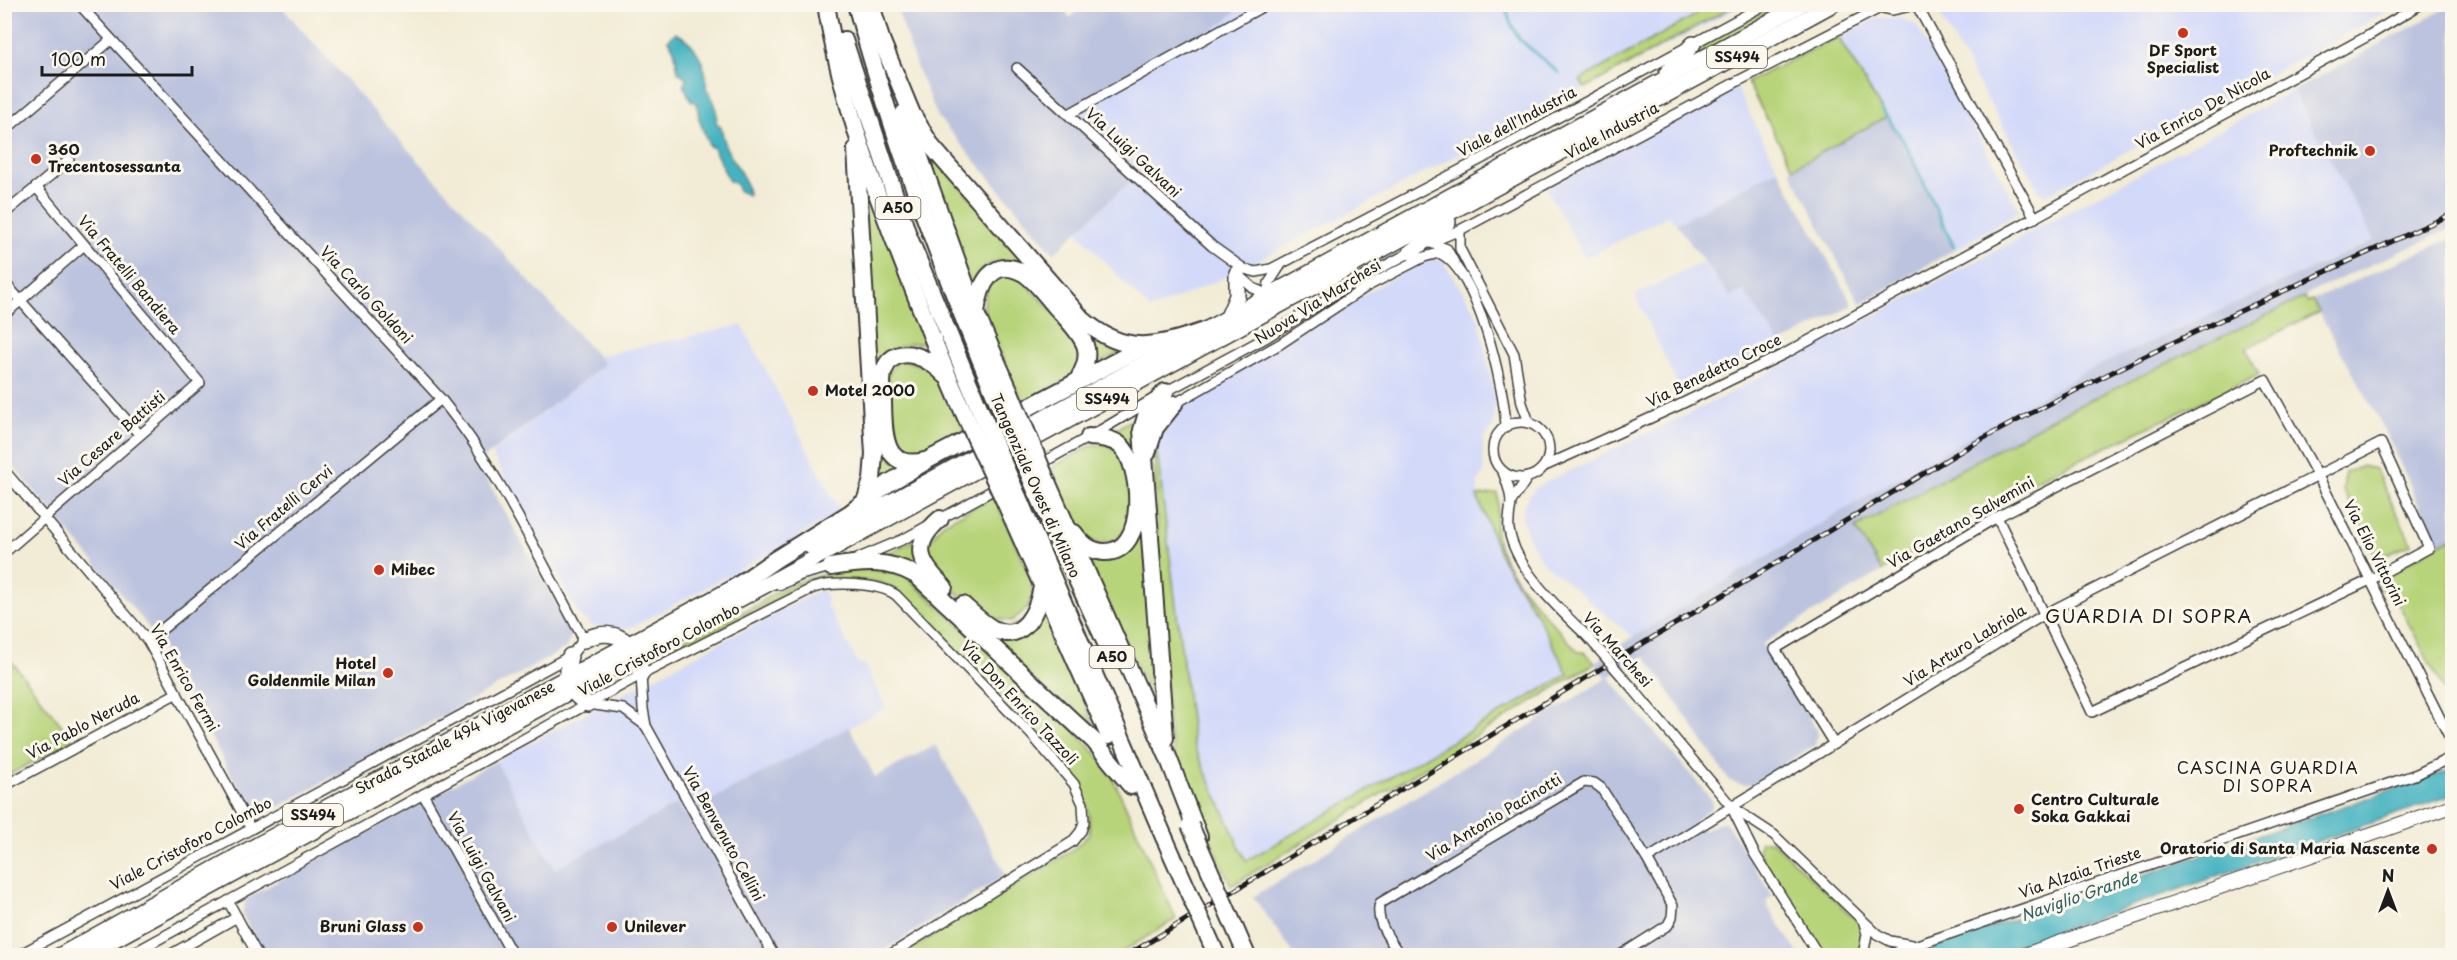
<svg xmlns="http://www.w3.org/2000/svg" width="2457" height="960" font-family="'Playpen Sans',sans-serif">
  <rect width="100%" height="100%" fill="#fbf7ec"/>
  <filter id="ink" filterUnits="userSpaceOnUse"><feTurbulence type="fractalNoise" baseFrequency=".0167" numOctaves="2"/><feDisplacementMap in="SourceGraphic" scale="12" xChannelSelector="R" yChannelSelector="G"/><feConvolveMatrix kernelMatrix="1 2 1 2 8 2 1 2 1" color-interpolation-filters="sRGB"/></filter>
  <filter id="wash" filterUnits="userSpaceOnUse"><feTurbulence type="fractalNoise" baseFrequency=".008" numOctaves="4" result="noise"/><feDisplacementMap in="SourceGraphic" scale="24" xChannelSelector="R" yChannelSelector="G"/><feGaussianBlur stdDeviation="1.35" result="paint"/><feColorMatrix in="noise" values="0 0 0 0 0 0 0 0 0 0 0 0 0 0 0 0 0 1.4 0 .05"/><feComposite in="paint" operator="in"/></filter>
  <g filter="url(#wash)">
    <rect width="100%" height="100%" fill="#f2ecd6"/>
    <g fill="#d3d9f9">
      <path d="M 1234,5 L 1743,5 L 1230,275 L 1150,310 L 1077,232 L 1139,173 L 1072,108 L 1217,27 L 1235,13 Z"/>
      <path d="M 1934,5 L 2399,5 L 2046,195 L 2040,193 Z"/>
      <path d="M 1876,18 L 1900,18 L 1916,25 L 2020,211 L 1956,249 L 1906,143 L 1883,111 L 1839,38 Z"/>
      <path d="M 1736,87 L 1778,169 L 1676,224 L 1669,215 L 1585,258 L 1546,188 Z"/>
      <path d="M 2293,91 L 2374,239 L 2082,373 L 1868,495 L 1633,637 L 1541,561 L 1529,539 L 1521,517 L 1525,502 L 1536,487 L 1725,396 Z"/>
      <path d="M 1431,257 L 1442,260 L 1474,309 L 1480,323 L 1495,399 L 1494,424 L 1483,440 L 1484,473 L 1478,481 L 1478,500 L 1501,557 L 1538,617 L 1568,674 L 1246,861 L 1193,744 L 1156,444 L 1180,404 L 1331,312 Z"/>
      <path d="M 1703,262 L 1730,297 L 1744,290 L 1780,344 L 1682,394 L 1635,295 Z"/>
      <path d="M 742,325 L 840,511 L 787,544 L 634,626 L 618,630 L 593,626 L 580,616 L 492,454 L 605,364 L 597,356 Z"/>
      <path d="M 822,589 L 828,601 L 826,603 L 859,665 L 864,663 L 886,708 L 683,815 L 676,804 L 553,869 L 496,761 Z"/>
    </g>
    <g fill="#bcc3de">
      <path d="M 1234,4 L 1235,13 L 1217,27 L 1073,108 L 1139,173 L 1054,253 L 938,117 L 916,66 L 896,5 L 1064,5 L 1069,18 L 1085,5 Z"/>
      <path d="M 4,5 L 280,5 L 403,144 L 605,364 L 478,463 L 572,633 L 566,648 L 267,813 L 249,808 L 165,652 L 143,620 L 5,456 Z"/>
      <path d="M 2452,5 L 2452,228 L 2307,294 L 2307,296 L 2299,302 L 2122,383 L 1989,453 L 1855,528 L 1882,571 L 1762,644 L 1818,732 L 1815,745 L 1751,784 L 1743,785 L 1730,781 L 1645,656 L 1608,677 L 1712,800 L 1712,808 L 1695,820 L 1704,831 L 1721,822 L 1726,823 L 1773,896 L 1766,900 L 1768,907 L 1799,955 L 1295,955 L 1253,897 L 1607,678 L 1595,663 L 1633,637 L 1868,495 L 2082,373 L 2374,240 L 2293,91 Z"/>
      <path d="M 1886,117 L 1904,144 L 1955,249 L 1860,304 L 1790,170 Z"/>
      <path d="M 1778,169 L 1853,305 L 1780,344 L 1744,291 L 1730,297 L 1676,224 Z"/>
      <path d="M 2452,238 L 2452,539 L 2437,545 L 2386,432 L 2312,300 Z"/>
      <path d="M 849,727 L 875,777 L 936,745 L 1006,875 L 876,955 L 265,955 L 242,914 L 246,899 L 496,761 L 554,869 L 677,804 L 683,815 Z"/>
    </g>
    <g fill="#b8d47a" stroke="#6a784b" stroke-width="1.5">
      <path d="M 1703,4 L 1736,5 L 1585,88 L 1580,81 L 1583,78 L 1694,16 Z"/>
      <path d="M 1776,5 L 1795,5 L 1686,64 L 1711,39 Z"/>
      <path d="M 1838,37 L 1886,117 L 1793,168 L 1747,82 Z"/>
      <path d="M 920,141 L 1095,338 L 1106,347 L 1120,353 L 1092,366 L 1093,359 L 1016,262 C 995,257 977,267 971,288 Z"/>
      <path d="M 867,187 L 929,342 L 908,344 L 891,350 L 880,438 L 905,468 L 877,482 L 864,188 Z"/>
      <path d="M 1015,272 L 1078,339 L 1079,371 L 1024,406 L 983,314 L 987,282 Z"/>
      <path d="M 2305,297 L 2307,302 L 2312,300 L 2319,312 L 2246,348 L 2259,375 L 2028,484 L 1882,571 L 1855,528 L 2057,416 Z"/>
      <path d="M 900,359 L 937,370 L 966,434 L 929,456 L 902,456 L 889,438 L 888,374 Z"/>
      <path d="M 1138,416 L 1154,697 L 1152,699 L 1085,553 L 1122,551 L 1137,471 L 1107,434 Z"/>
      <path d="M 1156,444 L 1193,744 L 1246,861 L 1568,674 L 1538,617 L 1501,557 L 1477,496 L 1497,493 C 1501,507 1494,520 1496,535 C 1503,576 1552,621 1578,652 L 1584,652 L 1595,663 L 1231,886 L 1181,771 L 1174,753 L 1167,717 L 1155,482 L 1153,445 Z"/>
      <path d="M 1092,445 L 1109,445 L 1125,460 L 1132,511 L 1127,529 L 1115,541 L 1100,543 L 1093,542 L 1081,533 L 1070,517 L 1051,468 Z"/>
      <path d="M 2361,466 L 2375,469 L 2412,544 L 2386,555 L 2374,552 L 2343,490 L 2345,473 Z"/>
      <path d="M 994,497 L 1030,576 L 1033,593 L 1027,609 L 1011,621 L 991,618 L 976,609 L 938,576 L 923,551 L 942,524 Z"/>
      <path d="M 2452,539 L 2452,706 L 2389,586 L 2382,590 L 2377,580 L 2437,545 Z"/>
      <path d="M 914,540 C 912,573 974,617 1000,633 L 1045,609 L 1094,725 L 1075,713 L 882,557 Z"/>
      <path d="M 845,568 L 902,573 L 1073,729 L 1108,767 L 1176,919 L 1117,955 L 901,955 L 1073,850 L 1089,834 C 1091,803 1084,790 1067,765 L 896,590 L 879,582 L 815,579 L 659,661 L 656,656 L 686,639 L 757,605 L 774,593 L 798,582 Z"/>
      <path d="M 5,653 L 73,740 L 5,777 L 4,777 Z"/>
      <path d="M 1761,841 L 1772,841 L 1858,922 C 1863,932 1866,952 1851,955 C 1846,956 1840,955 1836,955 C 1830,955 1827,956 1822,952 L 1760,855 L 1758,851 Z"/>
    </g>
    <g fill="#45b2c1" stroke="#30676e" stroke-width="1.5">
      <path d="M 675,33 C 695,40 709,68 706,89 C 714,98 718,110 716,122 C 724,128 722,137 725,145 C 732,162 747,177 748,195 L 739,191 L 736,184 L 729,181 L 713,147 L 709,146 L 699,119 L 697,103 L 691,101 L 684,86 L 686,77 L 678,72 L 674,49 L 668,40 Z"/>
      <path d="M 2452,769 L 2452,795 L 1989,955 L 1910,955 Z"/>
    </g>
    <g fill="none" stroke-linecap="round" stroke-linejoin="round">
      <g stroke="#45b2c1" stroke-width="3">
        <path d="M 1505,4 L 1510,22 L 1519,39 L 1559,73"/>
        <path d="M 1881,108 L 1905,143 L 1954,247"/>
      </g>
    </g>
  </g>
  <g filter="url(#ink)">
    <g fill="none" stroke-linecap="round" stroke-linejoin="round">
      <g stroke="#3c3b38" stroke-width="12">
        <g id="minor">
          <path d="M 1916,4 L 2035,218"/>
          <path d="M 1017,68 L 1212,246 L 1244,269 L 1256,272 L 1271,269 L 1485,157 L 1766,4"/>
          <path d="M 1069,114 L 1267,4"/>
          <path d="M 4,131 L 111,40"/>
          <path d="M 4,214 L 69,160"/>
          <path d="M 1460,230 L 1460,249 L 1514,354 L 1522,403 L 1529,422"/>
          <path d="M 1429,243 L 1460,230 L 1740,80 L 1884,6"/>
          <path d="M 1431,243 L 1447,249 L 1455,264"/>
          <path d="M 1236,273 L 1253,288 L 1269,295"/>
          <path d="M 4,282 L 139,434"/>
          <path d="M 1267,295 L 1269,283 L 1280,266"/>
          <path d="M 4,315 L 84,245"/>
          <path d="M 1174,404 L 1280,344 L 1366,287 L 1424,257 L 1439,253 C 1478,269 1504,387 1506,426"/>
          <circle cx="1521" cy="450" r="28"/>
          <path d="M 1545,466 L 1677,406 L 1786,353 L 2366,37 L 2421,4"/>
          <path d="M 4,470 L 148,641 L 251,829"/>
          <path d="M 1503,472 C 1507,482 1511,492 1511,503 C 1510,512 1508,521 1509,530 C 1516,570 1560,610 1588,637"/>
          <path d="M 1511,502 L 1528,477"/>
          <path d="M 4,553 L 200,383 L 36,187"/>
          <path d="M 859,558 L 904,539 L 1089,437 L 1165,392 L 1267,337 L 1349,285 L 1413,251"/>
          <path d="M 780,585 L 801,575 L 835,566"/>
          <path d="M 148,641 L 441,399"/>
          <path d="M 641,675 L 643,709 L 646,726 L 774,956"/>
          <path d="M 1634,690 L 1731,806 L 1754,853 L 1819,956"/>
          <path d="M 588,704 L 623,709 L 646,726"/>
          <path d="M 1834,744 L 1775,649 L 1997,517 L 2265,380 L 2318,476 L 2452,742"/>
          <path d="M 4,786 L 177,693"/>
          <path d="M 423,794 L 513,956"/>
          <path d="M 1733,808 L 1774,835 L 1877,934 L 1890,941 L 1912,945"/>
          <path d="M 1647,859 L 2045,614 L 2381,443 L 2429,548 L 2370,580 L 2092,712 L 1997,517"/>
          <path d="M 228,901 L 258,956"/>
          <path d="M 17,956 L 570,656 L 584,640 C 539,559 500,471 441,399 L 79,4"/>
          <path d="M 128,956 L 635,678 L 813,588 C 833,581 879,583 896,595 L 1030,733 L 1074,784 L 1083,804 L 1084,822 L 1081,831 L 1072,842 L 888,956"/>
          <path d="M 168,956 L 237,917"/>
          <path d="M 1400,956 C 1391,940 1374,922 1380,903 L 1584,782 L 1594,783 L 1601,788 L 1647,859 L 1673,906 L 1672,917 L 1668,925 L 1619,956"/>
          <path d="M 1863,956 L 1867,934 L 1864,923"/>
          <path d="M 1885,956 L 2417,774 L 2452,757"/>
        </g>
      </g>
      <g stroke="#3c3b38" stroke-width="16">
        <path id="secondary" d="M 2022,956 L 2452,806"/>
      </g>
      <g stroke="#3c3b38" stroke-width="18">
        <g id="primary">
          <path d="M 1878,4 L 1892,7 L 1906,4"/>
          <path d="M 1667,73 L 1693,44"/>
          <path d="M 1411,252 L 1448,222"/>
          <path d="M 1228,317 L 1237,296 L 1237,273"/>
          <path d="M 810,546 L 1802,4"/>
          <path d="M 584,640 C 614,625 639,642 641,675"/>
          <path d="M 570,656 C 565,675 569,695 588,704"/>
          <path d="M 59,956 L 250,849 L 744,582"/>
          <path d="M 84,956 L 1833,4"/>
        </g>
      </g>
      <g stroke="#3c3b38" stroke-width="20">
        <g id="motorway">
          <path d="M 826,4 C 842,105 879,203 916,296 C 931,335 946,373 963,411"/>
          <path d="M 856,4 C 893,140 943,270 997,400"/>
          <path d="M 871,4 L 882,43"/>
          <path d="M 878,32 L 912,114 L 932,147 L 1082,319 C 1125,357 1157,347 1207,330"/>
          <path d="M 844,40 L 908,235 L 978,405"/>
          <path d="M 904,113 L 976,314 L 1010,392"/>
          <path d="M 856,149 L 874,454 L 872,480 L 866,499"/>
          <path d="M 976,313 C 979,286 992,254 1025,274 C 1037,282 1047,297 1057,308 C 1066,318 1080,332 1085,345 C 1089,356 1084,370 1078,380"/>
          <path d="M 1165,392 L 1147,413 L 1142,430 L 1165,738"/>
          <path d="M 1147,453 L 1155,428 L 1174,404"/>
          <path d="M 925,461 C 882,471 884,432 883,403 C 883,393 880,380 884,370 C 896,340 931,359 945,375"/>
          <path d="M 1048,484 L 1168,757 L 1199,837"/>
          <path d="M 1035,488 L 1109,650"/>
          <path d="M 1018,497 L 1164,837"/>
          <path d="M 1006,504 L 1109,736"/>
          <path d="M 940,519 C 910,545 919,563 944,587"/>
          <path d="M 1074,533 C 1082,544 1090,551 1104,552 C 1149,554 1142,462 1120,445 C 1111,438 1100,438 1089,437"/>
          <path d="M 831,567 C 862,562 888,559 916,575 L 1094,741 L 1131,786"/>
          <path d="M 734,588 L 776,559 L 850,513 L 889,483 L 928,460 L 1145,346"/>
          <path d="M 963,605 C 972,613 982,623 993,629 C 1024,645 1038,609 1042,587"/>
        </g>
      </g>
      <use href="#minor" stroke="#fff" stroke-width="9"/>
      <use href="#secondary" stroke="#fff" stroke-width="14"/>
      <use href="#primary" stroke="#fff" stroke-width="15"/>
      <use href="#motorway" stroke="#fff" stroke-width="16"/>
      <g stroke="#1c1c1c" stroke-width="5">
        <path id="rail" d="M 1126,956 L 1966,448 C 2124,361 2289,289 2452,214"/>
      </g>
      <use href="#rail" stroke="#fbf7ec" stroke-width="3" stroke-dasharray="9" stroke-linecap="butt"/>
      <g stroke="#3c3b38" stroke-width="12" stroke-linecap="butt">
        <path id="minor-bridge" d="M 1588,637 L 1634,690"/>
      </g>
      <g stroke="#3c3b38" stroke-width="20" stroke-linecap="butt">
        <g id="motorway-bridge">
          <path d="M 1010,392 L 1048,484"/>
          <path d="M 997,400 L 1035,488"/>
          <path d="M 978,405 L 1018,497"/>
          <path d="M 963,411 L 1006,504"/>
          <path d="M 1190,825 L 1247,956"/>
          <path d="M 1164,837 L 1217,956"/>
        </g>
      </g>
      <use href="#minor-bridge" stroke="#fff" stroke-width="9"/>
      <use href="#motorway-bridge" stroke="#fff" stroke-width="16"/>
    </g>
  </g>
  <g fill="#c8321e" stroke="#fbf7ec" stroke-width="2">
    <circle cx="2183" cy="33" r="6"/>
    <circle cx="2370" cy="151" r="6"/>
    <circle cx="36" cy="159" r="6"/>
    <circle cx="813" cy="391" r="6"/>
    <circle cx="379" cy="570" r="6"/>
    <circle cx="388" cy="673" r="6"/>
    <circle cx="2019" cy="809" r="6"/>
    <circle cx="2432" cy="849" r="6"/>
    <circle cx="418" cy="927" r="6"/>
    <circle cx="612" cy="927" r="6"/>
  </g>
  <g text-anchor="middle" stroke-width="6" stroke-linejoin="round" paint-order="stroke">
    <g fill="#fbf7ec" stroke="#5f5e5a" stroke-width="1.5">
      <rect x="1707" y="46" width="60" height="22" rx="4.5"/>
      <rect x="875.5" y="197" width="45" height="22" rx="4.5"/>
      <rect x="1077" y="388" width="60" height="22" rx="4.5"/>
      <rect x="1089.5" y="646" width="45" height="22" rx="4.5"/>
      <rect x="283" y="804" width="60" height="22" rx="4.5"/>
    </g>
    <g font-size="14" font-weight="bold" fill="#1c1c1c">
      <text x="1737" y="62">SS494</text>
      <text x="898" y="213">A50</text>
      <text x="1107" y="404">SS494</text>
      <text x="1112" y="662">A50</text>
      <text x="313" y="820">SS494</text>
    </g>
    <g font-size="15" font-weight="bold" fill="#1c1c1c" stroke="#fbf7ec" text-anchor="start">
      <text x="2183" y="56" text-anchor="middle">DF Sport<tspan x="2183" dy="17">Specialist</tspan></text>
      <text x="48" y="155">360<tspan x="48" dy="17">Trecentosessanta</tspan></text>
      <text x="2358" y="156" text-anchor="end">Proftechnik</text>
      <text x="825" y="396">Motel 2000</text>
      <text x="391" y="575">Mibec</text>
      <text x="376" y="669" text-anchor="end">Hotel<tspan x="376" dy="17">Goldenmile Milan</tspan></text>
      <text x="2031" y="805">Centro Culturale<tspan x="2031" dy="17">Soka Gakkai</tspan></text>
      <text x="2420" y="854" text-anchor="end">Oratorio di Santa Maria Nascente</text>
      <text x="406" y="932" text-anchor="end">Bruni Glass</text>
      <text x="624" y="932">Unilever</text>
    </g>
    <g font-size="15" fill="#1c1c1c" stroke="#fbf7ec">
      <text transform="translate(2203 109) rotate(-29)" y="5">Via Enrico De Nicola</text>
      <text transform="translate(1517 122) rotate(-28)" y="5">Viale dell'Industria</text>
      <text transform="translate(1612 131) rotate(-28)" y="5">Viale Industria</text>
      <text transform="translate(1133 153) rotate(43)" y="5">Via Luigi Galvani</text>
      <text transform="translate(129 275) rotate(50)" y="5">Via Fratelli Bandiera</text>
      <text transform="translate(366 295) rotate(47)" y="5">Via Carlo Goldoni</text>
      <text transform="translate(1318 302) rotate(-32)" y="5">Nuova Via Marchesi</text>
      <text transform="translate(1714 371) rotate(-26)" y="5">Via Benedetto Croce</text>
      <text transform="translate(112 439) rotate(-41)" y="5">Via Cesare Battisti</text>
      <text transform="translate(1035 486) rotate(66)" y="5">Tangenziale Ovest di Milano</text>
      <text transform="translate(284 508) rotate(-40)" y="5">Via Fratelli Cervi</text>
      <text transform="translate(1961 523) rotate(-30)" y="5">Via Gaetano Salvemini</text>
      <text transform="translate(2374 553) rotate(63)" y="5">Via Elio Vittorini</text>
      <text transform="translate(1965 646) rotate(-32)" y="5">Via Arturo Labriola</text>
      <text transform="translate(659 650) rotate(-28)" y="5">Viale Cristoforo Colombo</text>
      <text transform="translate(1617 650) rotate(48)" y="5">Via Marchesi</text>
      <text transform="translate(184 678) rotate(60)" y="5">Via Enrico Fermi</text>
      <text transform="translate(1019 703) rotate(47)" y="5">Via Don Enrico Tazzoli</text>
      <text transform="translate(83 726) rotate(-28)" y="5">Via Pablo Neruda</text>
      <text transform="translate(455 738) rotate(-28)" y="5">Strada Statale 494 Vigevanese</text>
      <text transform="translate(1494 818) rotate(-31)" y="5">Via Antonio Pacinotti</text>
      <text transform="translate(723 834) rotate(61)" y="5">Via Benvenuto Cellini</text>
      <text transform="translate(191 844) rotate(-28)" y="5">Viale Cristoforo Colombo</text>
      <text transform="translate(481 867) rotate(61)" y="5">Via Luigi Galvani</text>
      <text transform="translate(2080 873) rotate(-19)" y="5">Via Alzaia Trieste</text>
    </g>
    <g font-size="16" letter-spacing="1.5" fill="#1c1c1c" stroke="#fbf7ec">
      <text x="2268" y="774">CASCINA GUARDIA<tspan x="2268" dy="18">DI SOPRA</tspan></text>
    </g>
    <g font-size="16" font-style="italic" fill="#2e6066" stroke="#fbf7ec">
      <text transform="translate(2079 896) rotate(-19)" y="6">Naviglio Grande</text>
    </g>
    <g font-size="18" letter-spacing="1.5" fill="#1c1c1c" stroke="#fbf7ec">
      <text x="2149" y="623">GUARDIA DI SOPRA</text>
    </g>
  </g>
  <rect width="2457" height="960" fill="none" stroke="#fbf7ec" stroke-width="24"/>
  <g transform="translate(2388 891)" stroke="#fbf7ec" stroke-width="4.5" paint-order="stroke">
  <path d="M0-4.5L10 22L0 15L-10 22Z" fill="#1c1c1c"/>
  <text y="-9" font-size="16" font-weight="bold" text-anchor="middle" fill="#1c1c1c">N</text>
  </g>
  <path d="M42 66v9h150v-9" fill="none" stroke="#1c1c1c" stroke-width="3"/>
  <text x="51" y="66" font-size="18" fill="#1c1c1c" stroke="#fbf7ec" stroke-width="4.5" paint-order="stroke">100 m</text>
</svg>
